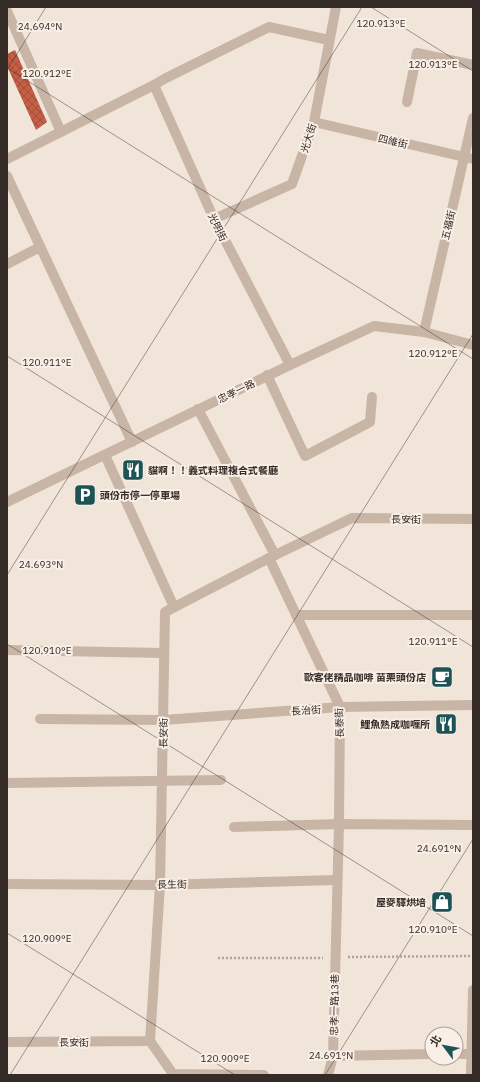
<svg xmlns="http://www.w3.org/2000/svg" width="480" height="1082" font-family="'IBM Plex Sans','Noto Sans TC',sans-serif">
  <defs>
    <pattern id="building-cross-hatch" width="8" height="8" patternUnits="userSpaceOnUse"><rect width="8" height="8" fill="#c45f45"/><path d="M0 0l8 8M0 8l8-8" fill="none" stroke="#a04f3a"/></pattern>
  </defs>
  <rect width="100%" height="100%" fill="#f1e5da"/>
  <path fill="url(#building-cross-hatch)" d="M 15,50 L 47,122 L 36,130 L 7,66 L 7,54 Z"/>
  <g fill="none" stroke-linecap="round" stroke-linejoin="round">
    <g stroke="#b49f90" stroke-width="2.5" stroke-dasharray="2 2" stroke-linecap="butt">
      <path d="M 348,957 L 473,956"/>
      <path d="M 218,958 L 323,958"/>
    </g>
    <g stroke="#c9b5a6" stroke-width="10">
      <path d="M 7,11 L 61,132"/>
      <path d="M 154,85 L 166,78 L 269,27 L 329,40"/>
      <path d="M 407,102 L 417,53 L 473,65"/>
      <path d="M 314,122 L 473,159"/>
      <path d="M 7,159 L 154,85 L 214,219 L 290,365"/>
      <path d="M 7,176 L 132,442"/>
      <path d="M 214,219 L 292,184 L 314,122 L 336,7"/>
      <path d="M 7,264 L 40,247"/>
      <path d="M 424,332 L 473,118"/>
      <path d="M 267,375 L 305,456 L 370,422 L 372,397"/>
      <path d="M 198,409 L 275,555"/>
      <path d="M 105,455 L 174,607"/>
      <path d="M 7,502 L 290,365 L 374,326 L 424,332 L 473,345"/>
      <path d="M 269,558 L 340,707 L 339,824 L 333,1056 L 432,1054"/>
      <path d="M 296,615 L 473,615"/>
      <path d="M 7,650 L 163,653"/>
      <path d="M 40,719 L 163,720 L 340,707 L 473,705"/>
      <path d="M 7,783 L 221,780"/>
      <path d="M 234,827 L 339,824 L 473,825"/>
      <path d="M 7,884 L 160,885 L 336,880"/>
      <path d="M 150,1041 L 173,1074 L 264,1075"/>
      <path d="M 7,1042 L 150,1041 L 160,885 L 165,612 L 269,558 L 352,518 L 473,519"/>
      <path d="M 456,1054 L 471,1054"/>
      <path d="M 328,1075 L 333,1056"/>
      <path d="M 471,1075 L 473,990"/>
    </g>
  </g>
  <path fill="none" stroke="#352b27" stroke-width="1" stroke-opacity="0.45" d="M 371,7 L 473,71M 7,68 L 473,359M 7,70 L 46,7M 7,356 L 473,647M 7,575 L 362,7M 7,644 L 473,936M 7,933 L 235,1075M 10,1075 L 473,334M 325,1075 L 473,839"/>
  <defs>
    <g id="restaurant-square" transform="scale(1.15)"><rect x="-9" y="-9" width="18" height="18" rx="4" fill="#1d5355" stroke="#f9efe6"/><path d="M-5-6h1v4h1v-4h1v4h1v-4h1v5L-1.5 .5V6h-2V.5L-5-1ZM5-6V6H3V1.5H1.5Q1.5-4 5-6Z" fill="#fff"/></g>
    <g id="parking-square" transform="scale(1.15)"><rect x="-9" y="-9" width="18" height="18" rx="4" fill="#1d5355" stroke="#f9efe6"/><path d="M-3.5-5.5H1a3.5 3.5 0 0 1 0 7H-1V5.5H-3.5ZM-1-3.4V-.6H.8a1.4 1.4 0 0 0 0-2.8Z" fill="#fff"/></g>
    <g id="cafe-square" transform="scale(1.15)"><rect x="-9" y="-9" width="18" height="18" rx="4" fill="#1d5355" stroke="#f9efe6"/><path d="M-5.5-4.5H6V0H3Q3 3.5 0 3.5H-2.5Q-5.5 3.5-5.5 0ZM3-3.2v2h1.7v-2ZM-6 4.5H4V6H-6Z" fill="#fff"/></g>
    <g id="shop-square" transform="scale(1.15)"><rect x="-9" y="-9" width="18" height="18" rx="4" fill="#1d5355" stroke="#f9efe6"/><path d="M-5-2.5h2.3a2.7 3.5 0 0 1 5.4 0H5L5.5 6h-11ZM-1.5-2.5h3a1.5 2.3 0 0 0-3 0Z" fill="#fff"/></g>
  </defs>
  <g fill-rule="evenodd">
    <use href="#restaurant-square" x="133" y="470"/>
    <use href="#parking-square" x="85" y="495"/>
    <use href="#cafe-square" x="442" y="677"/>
    <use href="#restaurant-square" x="446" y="724"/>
    <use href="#shop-square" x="442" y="902"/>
  </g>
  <g text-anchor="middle" stroke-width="4" stroke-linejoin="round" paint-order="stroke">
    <g font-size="10" fill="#352b27" stroke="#f9efe6">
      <text transform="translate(308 138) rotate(-72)" y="4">光大街</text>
      <text transform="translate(393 141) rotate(13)" y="4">四維街</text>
      <text transform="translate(448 225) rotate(-77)" y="4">五福街</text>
      <text transform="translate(218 227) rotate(64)" y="4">光明街</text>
      <text transform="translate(236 391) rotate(-26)" y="4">忠孝一路</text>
      <text x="406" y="523">長安街</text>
      <text transform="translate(306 710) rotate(-4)" y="4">長治街</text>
      <text transform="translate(339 723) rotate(-92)" y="4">長泰街</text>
      <text transform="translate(163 733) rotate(-89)" y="4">長安街</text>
      <text transform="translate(172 884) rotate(-1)" y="4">長生街</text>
      <text transform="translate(334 1005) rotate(-89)" y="4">忠孝一路13巷</text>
      <text x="74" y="1046">長安街</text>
    </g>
    <g font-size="10" font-weight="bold" fill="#352b27" stroke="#f9efe6" text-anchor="end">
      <text x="148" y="474" text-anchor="start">貓啊！！義式料理複合式餐廳</text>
      <text x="100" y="499" text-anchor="start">頭份市停一停車場</text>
      <text x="426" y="681">歐客佬精品咖啡 苗栗頭份店</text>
      <text x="430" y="728">鯉魚熟成咖喱所</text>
      <text x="426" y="906">屋麥驛烘培</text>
    </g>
  </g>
  <g font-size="10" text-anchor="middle" fill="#352b27" stroke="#f9efe6" stroke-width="4" stroke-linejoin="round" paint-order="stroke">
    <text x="381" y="27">120.913°E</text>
    <text x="40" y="30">24.694°N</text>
    <text x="433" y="68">120.913°E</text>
    <text x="47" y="77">120.912°E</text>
    <text x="433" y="357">120.912°E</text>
    <text x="47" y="366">120.911°E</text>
    <text x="41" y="568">24.693°N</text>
    <text x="433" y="645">120.911°E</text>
    <text x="47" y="654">120.910°E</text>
    <text x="439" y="852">24.691°N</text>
    <text x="433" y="933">120.910°E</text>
    <text x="47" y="942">120.909°E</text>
    <text x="331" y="1059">24.691°N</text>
    <text x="225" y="1062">120.909°E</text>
  </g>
  <rect width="480" height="1082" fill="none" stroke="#352b27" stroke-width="16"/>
  <g transform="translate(444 1046) rotate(302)"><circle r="19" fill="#f9efe6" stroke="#aba19a"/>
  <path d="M0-3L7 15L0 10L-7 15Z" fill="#1d5355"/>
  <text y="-6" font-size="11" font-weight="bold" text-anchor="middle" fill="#352b27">北</text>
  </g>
</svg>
